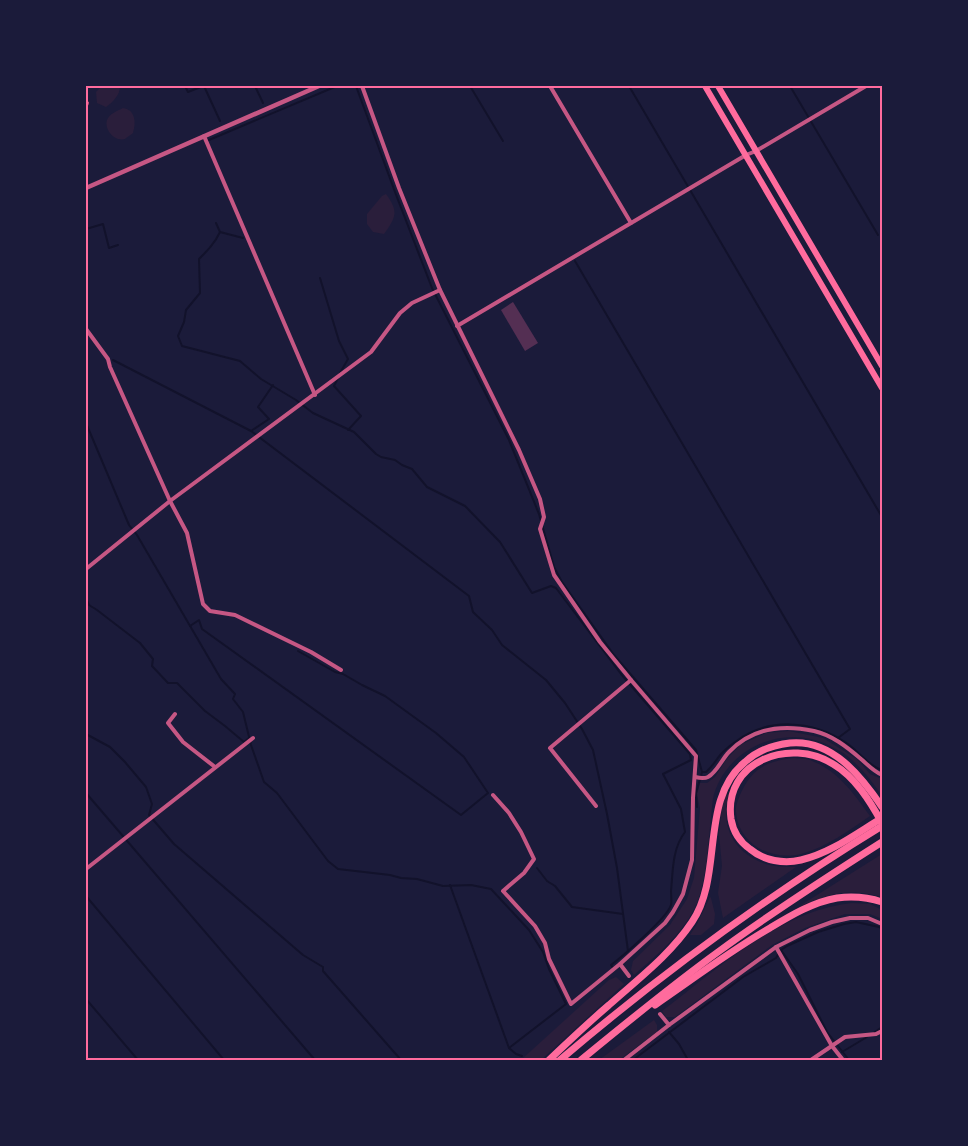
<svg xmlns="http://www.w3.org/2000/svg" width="968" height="1146" font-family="Helvetica,sans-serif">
  <rect width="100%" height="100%" fill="#1b1b3a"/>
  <g fill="#2a1e3b">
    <path d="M 102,86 L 120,86 C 120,95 113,102 106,107 L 97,103 L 96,92 Z"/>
    <path d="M 123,108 C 136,110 136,123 133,133 C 132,134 126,138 125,139 C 115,142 104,130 107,120 C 109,114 117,111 123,108 Z"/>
    <path d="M 386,194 C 399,212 396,217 384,234 L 373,232 L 367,224 L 367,214 L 382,196 Z"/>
    <path d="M 789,731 L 823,738 L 857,759 L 870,774 L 882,779 L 882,796 C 872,781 860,766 846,755 C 841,751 835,749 830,746 C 786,723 729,746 714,794 C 712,801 712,810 711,817 C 708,844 707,877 697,903 C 684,933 658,954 634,975 L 631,970 L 633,961 L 670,925 L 687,899 L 694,878 L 700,808 L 697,795 L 700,783 L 707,783 L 715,777 L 726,760 L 740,745 L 766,733 Z"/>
    <path d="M 794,758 C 800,759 807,758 812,761 C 838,771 854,794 870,816 C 848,831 827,847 801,854 C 772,861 739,845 736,812 C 735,807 738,800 740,795 C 751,769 766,761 794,758 Z"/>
    <path d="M 725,794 L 729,795 C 720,826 733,851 763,863 C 773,867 785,867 796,867 L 723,918 L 718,893 L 722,866 L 719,834 L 722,805 Z"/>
    <path d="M 882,854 L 882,897 C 847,888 831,893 798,907 Z"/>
    <path d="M 710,897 L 711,898 L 715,914 L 714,924 L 701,935 L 690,935 L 697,924 Z"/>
    <path d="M 852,903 L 870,904 L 882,910 L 882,919 L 870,914 L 845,914 L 805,928 L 772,945 L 675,1017 L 666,1017 L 662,1011 C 717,969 781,910 852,903 Z"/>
    <path d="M 616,977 L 624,984 L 541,1060 L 521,1060 L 609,980 Z"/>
    <path d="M 654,1020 L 657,1025 L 657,1032 L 619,1060 L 599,1060 Z"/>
  </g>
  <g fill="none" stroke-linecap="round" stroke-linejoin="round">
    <g stroke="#12122b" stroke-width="2">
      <path d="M 185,86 L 188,92 L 203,86"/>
      <path d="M 204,86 L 220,121"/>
      <path d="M 255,86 L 263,103"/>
      <path d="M 356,86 L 395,192 L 432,288 L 509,440 L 539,514 L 554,567 L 562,582 L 614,655 L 696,750 L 702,772 L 696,793 L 697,807"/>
      <path d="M 470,86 L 503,141"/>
      <path d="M 629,86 L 882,517"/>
      <path d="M 790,86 L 878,235"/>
      <path d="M 209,140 L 337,86"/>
      <path d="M 216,223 L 220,232 C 215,243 207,251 199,259 L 200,293 L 186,310 L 184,322 L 178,336 L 182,346 L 240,361 L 261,379 L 296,400 L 313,413 L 354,432 L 376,454 L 381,457 L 395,460 L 402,465 L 412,469 L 427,487 L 465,506 L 500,542 L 532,593 L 551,586 L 556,588 L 621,674 L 690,754 L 691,760 L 663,774 L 681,809 L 685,832 C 672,849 673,871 671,891 C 671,895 672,902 671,905 C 667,918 623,956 611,965 L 613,968"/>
      <path d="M 86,229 L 103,224 L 109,248 L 118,245"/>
      <path d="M 220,232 L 243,238"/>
      <path d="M 575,261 L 850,729 L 838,738"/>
      <path d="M 320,278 L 339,341 L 348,359 L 340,373"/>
      <path d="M 113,360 L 251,431 L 469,596 L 473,612 L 492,630 L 502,645 L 546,680 L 565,703 L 582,729 L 593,750 L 607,814 L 617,868 L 628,951"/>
      <path d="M 338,378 L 334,386 L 361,416 L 348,430"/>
      <path d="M 86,423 L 129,525 L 137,535 L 221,679 L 235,694 L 233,699 L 243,712 L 251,745 L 264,782 L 277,793 L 328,861 L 338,869 L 390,875 L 401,878 L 417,879 L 443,886 L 471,885 L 491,889 L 529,930 L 543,952 L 549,969 L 566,1004 L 509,1048"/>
      <path d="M 251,431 L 269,419 L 258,407 L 273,385"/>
      <path d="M 86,598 L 89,605 L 97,610 L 140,643 L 153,659 L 152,666 L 168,683 L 177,683 L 205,711 L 225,726 L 244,742 L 249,738"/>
      <path d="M 190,626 L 199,620 L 202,629 L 461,815 L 488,793 L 464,757 L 436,733 L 385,696 L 362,685 L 343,674 L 335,672 L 298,651"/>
      <path d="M 86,734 L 110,747 L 125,762 L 146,787 L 152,804 L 149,815 L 174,844 L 303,955 L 323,967 L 323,971 L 401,1060"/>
      <path d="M 703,772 L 706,772 C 712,767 716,760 721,754 C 725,750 730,745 735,742 C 768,717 812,720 845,742 C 858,750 868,766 882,770"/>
      <path d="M 86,793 L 315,1060"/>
      <path d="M 537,868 L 547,881 L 555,886 L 572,907 L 623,914"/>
      <path d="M 450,885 L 509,1048 L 516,1054 L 522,1056"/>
      <path d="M 86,896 L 224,1060"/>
      <path d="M 781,950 L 798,974 L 827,1032 L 849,1060"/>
      <path d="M 86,999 L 138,1060"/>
      <path d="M 669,1032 L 679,1044 L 688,1060"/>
      <path d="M 872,1034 L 882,1027"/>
      <path d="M 842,1052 L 867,1037"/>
      <path d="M 633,1060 L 743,977 L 776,958 L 781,950 L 787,946 L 818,932 L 844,924 L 856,922 L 879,927 L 882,929"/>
    </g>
  </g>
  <path fill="#542f53" d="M 513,302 L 538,343 L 525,351 L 501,310 Z"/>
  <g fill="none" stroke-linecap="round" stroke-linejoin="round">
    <g stroke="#c65784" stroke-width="4">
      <path d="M 362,86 L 399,188 L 440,290 L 519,450 L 540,499 L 544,517 L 540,529 L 554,575 L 600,642 L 631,680 L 696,756 L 693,798 L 692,860 L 683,894 L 673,912 L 665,923 L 620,964 L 571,1004 L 549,959 L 545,943 L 535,926 L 503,891 L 524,873 L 534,859 L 521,832 L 509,813 L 493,795"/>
      <path d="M 550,86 L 631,223"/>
      <path d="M 86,105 L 87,103"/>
      <path d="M 204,136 L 315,395"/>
      <path d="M 457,326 L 746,155 L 756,151 L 866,86"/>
      <path d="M 86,329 L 108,359 L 110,367 L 170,501 L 187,533 L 203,604 L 210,611 L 235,615 L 311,652 L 341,670"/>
      <path d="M 86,569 L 170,501 L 371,352 L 400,313 L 412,303 L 440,290"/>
      <path d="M 175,714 L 168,723 L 183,742 L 215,767"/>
      <path d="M 695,777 C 699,778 704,779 708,777 C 717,772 722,759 729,752 C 752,728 782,724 814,731 C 832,735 847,747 861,759 C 868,765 873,771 882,775"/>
      <path d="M 596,806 L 550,748 L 631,680"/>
      <path d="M 86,869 L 253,738"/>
      <path d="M 776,947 L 832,1046 L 843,1060"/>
      <path d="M 620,964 L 629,976"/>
      <path d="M 660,1014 L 669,1025"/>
      <path d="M 624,1060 L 669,1025 L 776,947 L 810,930 L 832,922 L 850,918 L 868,918 L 882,924"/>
      <path d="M 811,1060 L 845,1037 L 876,1034 L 882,1031"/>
    </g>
    <path stroke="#c65784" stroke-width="4.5" d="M 86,188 L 319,86"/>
    <g stroke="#ff6b9d" stroke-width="6">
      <path d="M 705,86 L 882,388"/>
      <path d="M 718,86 L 882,366"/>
    </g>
    <g stroke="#ff6b9d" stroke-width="7">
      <path d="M 882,818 C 857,833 831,853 801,860 C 784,864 764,861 750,849 C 740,842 733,831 731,819 C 723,761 790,737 833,764 C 855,777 870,801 882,823"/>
      <path d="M 655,1005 C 693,979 730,951 770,928 C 790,916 813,902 837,898 C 853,896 867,897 882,902"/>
      <path d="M 549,1060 C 569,1041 588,1023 609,1005 C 638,979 670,955 692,922 C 724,875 699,799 745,762 C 758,750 772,745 790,743 C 832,739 861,776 882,807"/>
      <path d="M 560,1060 C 661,974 769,895 882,826"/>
      <path d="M 581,1060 C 626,1023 671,986 718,952 C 771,913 827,877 882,842"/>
    </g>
  </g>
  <rect width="968" height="1146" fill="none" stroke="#1b1b3a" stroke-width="174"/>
  <rect x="87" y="87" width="794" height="972" fill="none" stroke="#ff6b9d" stroke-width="2"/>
</svg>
